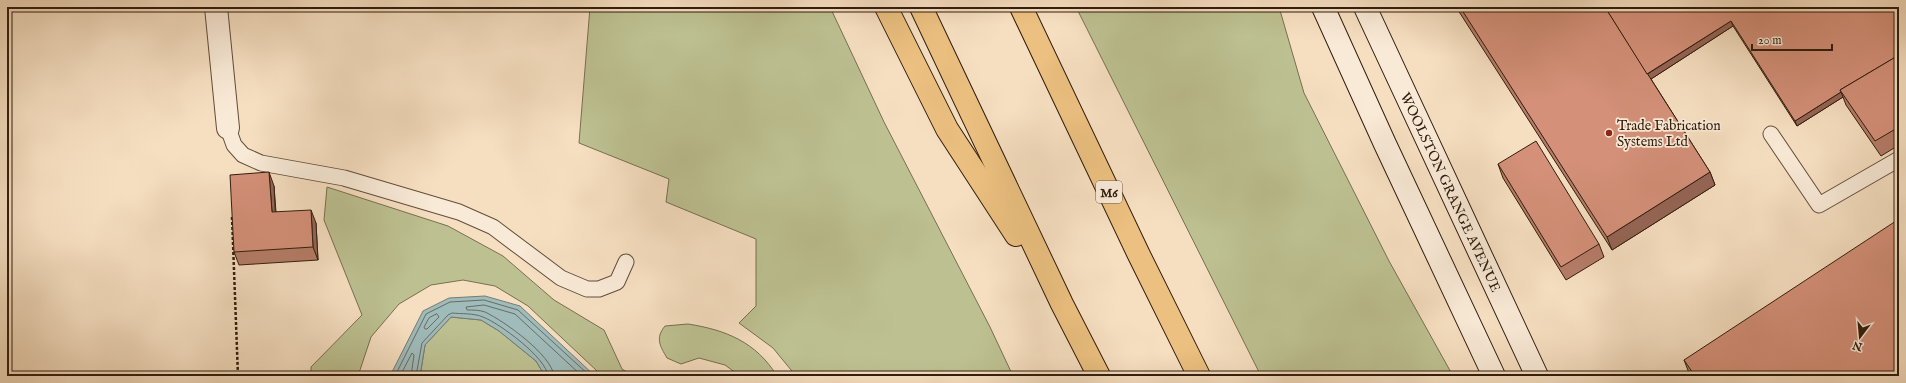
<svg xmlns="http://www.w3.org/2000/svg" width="1906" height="383" font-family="'IM FELL English',serif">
  <rect width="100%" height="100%" fill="#f6dfc1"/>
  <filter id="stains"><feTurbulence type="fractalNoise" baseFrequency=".005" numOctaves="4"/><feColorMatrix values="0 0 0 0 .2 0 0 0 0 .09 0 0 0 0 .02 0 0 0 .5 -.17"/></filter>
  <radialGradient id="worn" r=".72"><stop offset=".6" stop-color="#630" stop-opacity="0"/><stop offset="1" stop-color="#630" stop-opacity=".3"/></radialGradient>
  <g fill="#bdc192" stroke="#776f50">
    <path d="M 590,7 L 830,7 L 884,122 L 990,327 L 1013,376 L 796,376 L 773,348 L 739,323 L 756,306 L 756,239 L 666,202 L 669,179 L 579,143 Z"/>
    <path d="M 1076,7 L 1279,7 L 1304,93 L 1389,261 L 1453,376 L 1261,376 Z"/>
    <path d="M 327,187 L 448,226 L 503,256 L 554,300 L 604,330 L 622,369 L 633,376 L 600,376 L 597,371 L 528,306 L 495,286 L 463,280 L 431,285 L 399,304 L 371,337 L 358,376 L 311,376 L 311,367 L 362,315 L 324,220 Z"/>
    <path d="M 451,317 L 481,320 L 499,331 L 536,361 L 545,376 L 420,376 L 425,345 Z"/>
    <path d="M 688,324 C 726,330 756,342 777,376 L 740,376 L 725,365 L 699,358 L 681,364 L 667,358 C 660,346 655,338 665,326 Z"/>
  </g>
  <path fill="#9fbbba" stroke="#737c75" d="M 485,296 L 520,306 L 595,376 L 545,376 L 536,361 L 499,331 L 481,320 L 451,317 L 425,345 L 420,376 L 390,376 L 423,311 L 449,298 Z"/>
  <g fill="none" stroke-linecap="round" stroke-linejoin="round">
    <g stroke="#686c64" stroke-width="1">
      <path d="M 437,314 L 439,317 L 427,329 L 425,329 L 424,327 L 429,318 Z"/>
      <path d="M 395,376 L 426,314 L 450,302 L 484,300 L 518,310 L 590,376"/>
      <path d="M 400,376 L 412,353 L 414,355 L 411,376"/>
      <path d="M 416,376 L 422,343 L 448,315 L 452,313 C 461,314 474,313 483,317 C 499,323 547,358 548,376"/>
      <path d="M 554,376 C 552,355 504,321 485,312 C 480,310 473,310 467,310 L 466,307 L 484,305 L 515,314 L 582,376"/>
    </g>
    <g stroke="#624e3b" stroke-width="17">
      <g id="service">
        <path d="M 228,128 L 234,145 L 243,155 L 261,163 L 344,178 L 459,212 L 493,227 L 561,278 L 587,289 L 599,289 L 617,282 L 626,262"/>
        <path d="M 1771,134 L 1819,205 L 1899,159"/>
      </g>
    </g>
    <g stroke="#624e3b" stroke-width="24">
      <path id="minor" d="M 216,7 L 228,128"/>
    </g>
    <g stroke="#311d0e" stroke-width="24">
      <g id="secondary">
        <path d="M 1323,7 L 1385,144 L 1494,376"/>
        <path d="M 1365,7 L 1537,376"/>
      </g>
    </g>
    <g stroke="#311d0e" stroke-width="24">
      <g id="motorway">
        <path d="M 886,7 L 947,129 L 1016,235"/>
        <path d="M 921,7 L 1062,304 L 1099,376"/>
        <path d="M 1021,7 L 1138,253 L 1199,376"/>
      </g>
    </g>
    <path stroke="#311d0e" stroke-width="2.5" stroke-dasharray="3 2" stroke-linecap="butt" d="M 232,217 L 238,376"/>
    <use href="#service" stroke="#f9ead7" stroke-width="15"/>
    <use href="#minor" stroke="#f9ead7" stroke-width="22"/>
    <use href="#secondary" stroke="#f9ead7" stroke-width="22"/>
    <use href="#motorway" stroke="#ebc080" stroke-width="22"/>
  </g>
  <g fill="#b67c68" stroke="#311d0e">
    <path d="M 1456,7 L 1899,7 L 1899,145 L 1881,156 L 1846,105 L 1843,97 L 1797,126 L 1733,26 L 1651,79 L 1710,172 L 1715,185 L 1612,250 Z"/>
    <path d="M 1498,164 L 1599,244 L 1604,257 L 1566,280 L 1503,178 Z"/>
    <path d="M 274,186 L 276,212 L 316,223 L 318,260 L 239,265 L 234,252 Z"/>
    <path d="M 1684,360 L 1899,376 L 1691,376 L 1689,373 Z"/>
  </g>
  <g fill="#946555" stroke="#311d0e">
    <path d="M 1731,21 L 1733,26 L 1648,81 L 1646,75 Z"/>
    <path d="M 1841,92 L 1843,97 L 1797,126 L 1795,121 Z"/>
    <path d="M 269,172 L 274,186 L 276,225 L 272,212 Z"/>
    <path d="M 1710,172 L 1715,185 L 1612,250 L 1607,237 Z"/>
    <path d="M 311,210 L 316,223 L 318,260 L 313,247 Z"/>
  </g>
  <g fill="#d49079" stroke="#311d0e">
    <path d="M 1460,7 L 1605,7 L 1710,172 L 1607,237 Z"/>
    <path d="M 1605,7 L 1899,7 L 1899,55 L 1840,90 L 1841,92 L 1795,121 L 1731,21 L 1647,74 Z"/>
    <path d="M 1899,55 L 1899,127 L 1875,141 L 1840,90 Z"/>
    <path d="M 1536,141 L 1599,244 L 1561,267 L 1498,164 Z"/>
    <path d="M 269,172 L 272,212 L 311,210 L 313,247 L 234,252 L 230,175 Z"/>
    <path d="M 1899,219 L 1899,376 L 1695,376 L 1684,360 Z"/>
  </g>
  <circle fill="#8f2418" stroke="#f9ead7" stroke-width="1.5" cx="1609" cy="133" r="4"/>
  <g text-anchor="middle" stroke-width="3.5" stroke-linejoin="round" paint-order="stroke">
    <rect fill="#f9ead7" stroke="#6d5a4a" stroke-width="1" x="1096" y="181" width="26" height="22" rx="3"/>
    <g font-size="13" font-weight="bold" fill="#311d0e">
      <text x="1109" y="197">M6</text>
    </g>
    <g font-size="14" fill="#311d0e" stroke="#f9ead7" text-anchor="start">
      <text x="1617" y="130">Trade Fabrication<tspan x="1617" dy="16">Systems Ltd</tspan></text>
    </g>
    <g font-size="14" fill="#311d0e" stroke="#f9ead7">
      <text transform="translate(1451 192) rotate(65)" y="5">WOOLSTON GRANGE AVENUE</text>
    </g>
  </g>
  <rect width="1906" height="383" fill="none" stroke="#f6dfc1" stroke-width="24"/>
  <rect x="8" y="8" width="1890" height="367" fill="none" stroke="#311d0e" stroke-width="2"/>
  <rect x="12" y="12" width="1882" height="359" fill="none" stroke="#311d0e"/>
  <g transform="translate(1860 337) rotate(196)" stroke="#f9ead7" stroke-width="3" paint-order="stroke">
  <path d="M0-3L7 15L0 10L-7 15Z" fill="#311d0e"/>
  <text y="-6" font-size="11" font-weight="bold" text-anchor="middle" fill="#311d0e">N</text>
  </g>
  <path d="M1752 44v6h80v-6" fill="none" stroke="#311d0e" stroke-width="2"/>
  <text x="1758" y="44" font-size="12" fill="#311d0e" stroke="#f9ead7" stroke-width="3" paint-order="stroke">20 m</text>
  <rect width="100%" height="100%" filter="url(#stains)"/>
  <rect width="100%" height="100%" fill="url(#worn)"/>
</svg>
